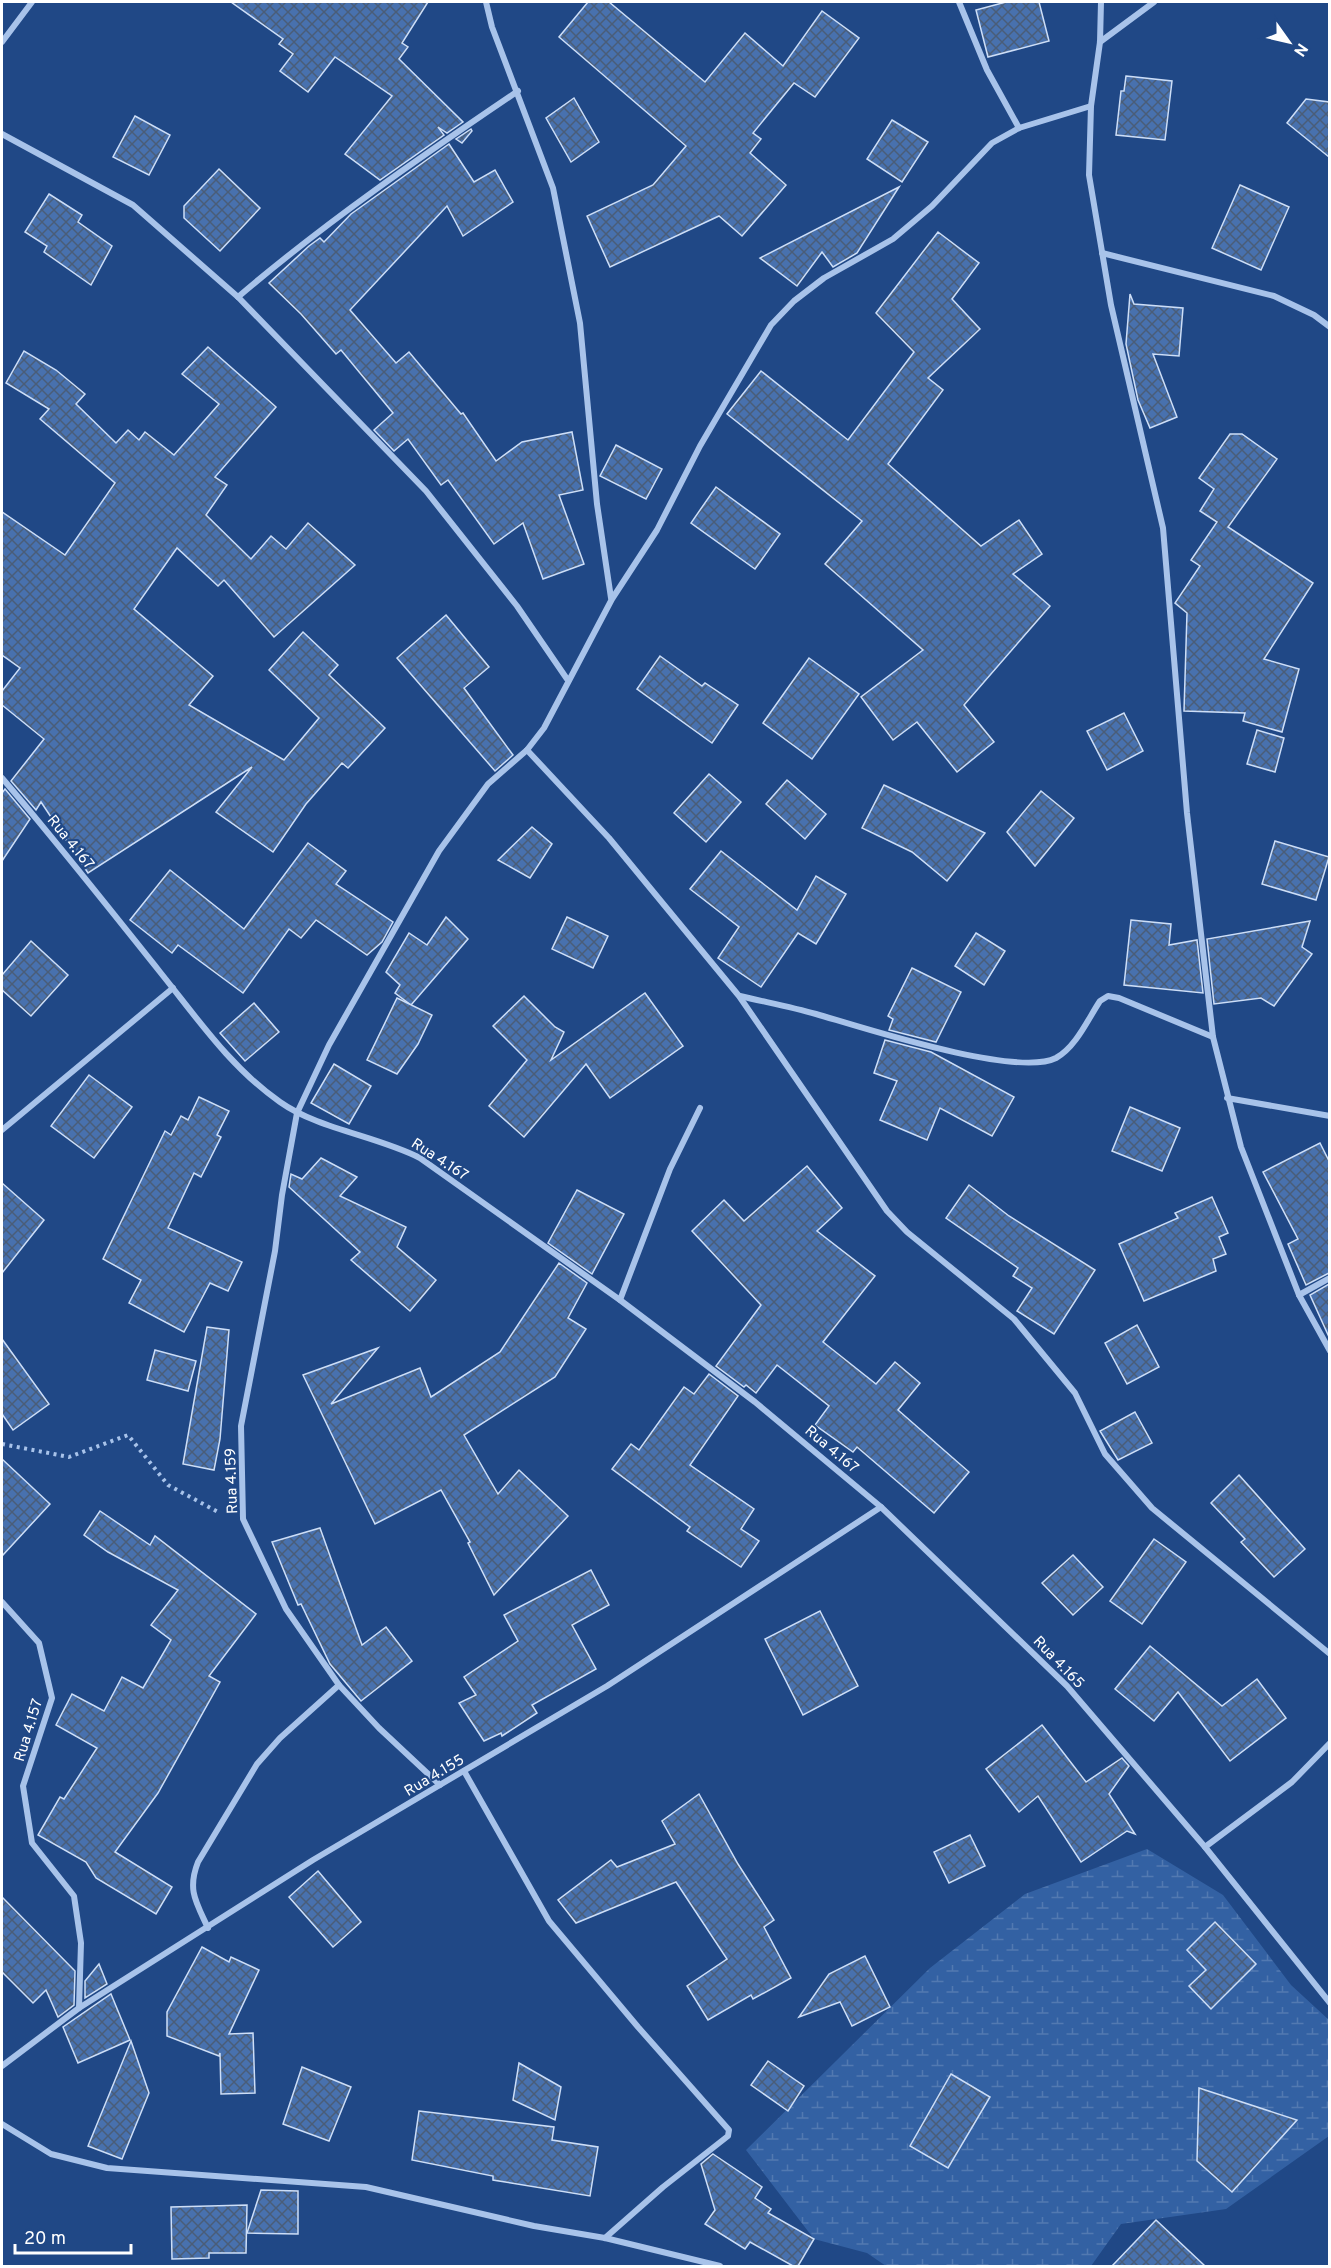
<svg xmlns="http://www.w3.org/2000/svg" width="1331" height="2268" font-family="Overpass,sans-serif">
  <defs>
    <pattern id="wetland-marsh" width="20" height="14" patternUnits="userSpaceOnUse" patternTransform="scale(1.5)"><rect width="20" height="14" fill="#3361a3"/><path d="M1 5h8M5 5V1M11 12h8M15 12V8" fill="none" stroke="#5279b1"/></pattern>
    <pattern id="building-cross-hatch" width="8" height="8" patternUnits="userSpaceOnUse" patternTransform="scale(1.5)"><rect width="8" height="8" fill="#4871ae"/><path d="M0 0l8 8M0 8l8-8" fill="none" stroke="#4a5d78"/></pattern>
  </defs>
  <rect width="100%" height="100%" fill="#204886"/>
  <path fill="url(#wetland-marsh)" d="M 1147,1849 L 1223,1895 L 1291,1985 L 1329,2020 L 1329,2136 L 1226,2209 L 1121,2224 L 1091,2266 L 886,2266 L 867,2253 L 814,2239 L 746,2150 L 930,1968 L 1025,1894 Z"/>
  <g fill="url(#building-cross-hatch)" stroke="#cddef7" stroke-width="1.5">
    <path d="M 231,2 L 428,2 L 402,43 L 408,47 L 399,59 L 463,122 L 447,133 L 438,127 L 444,135 L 380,180 L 345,154 L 392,96 L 335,57 L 308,92 L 280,71 L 293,54 L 279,44 L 283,39 Z"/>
    <path d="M 588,2 L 609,2 L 705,82 L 745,33 L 783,66 L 822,11 L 859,38 L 815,97 L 794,83 L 753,133 L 761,139 L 750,153 L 786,185 L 742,236 L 719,216 L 610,267 L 587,216 L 653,185 L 686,146 L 559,37 Z"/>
    <path d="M 1006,2 L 1039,2 L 1049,41 L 988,57 L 976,10 Z"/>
    <path d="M 1126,76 L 1172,81 L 1165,140 L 1116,135 L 1121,91 L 1124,91 Z"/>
    <path d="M 574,98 L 599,142 L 571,162 L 546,118 Z"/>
    <path d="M 1306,99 L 1329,102 L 1329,157 L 1287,123 Z"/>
    <path d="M 135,116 L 170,135 L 149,175 L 113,157 Z"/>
    <path d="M 892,120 L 928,142 L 902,182 L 867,159 Z"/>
    <path d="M 471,129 L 472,131 L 462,143 L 456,139 Z"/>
    <path d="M 449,144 L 474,182 L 495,170 L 513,202 L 463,236 L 447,206 L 350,310 L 396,363 L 409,352 L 461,414 L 463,413 L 496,461 L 522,442 L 572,432 L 583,490 L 559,495 L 584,564 L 543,579 L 523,523 L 494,544 L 448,480 L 441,485 L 408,439 L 394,451 L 374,430 L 393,413 L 341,350 L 336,354 L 301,314 L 269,283 L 309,246 L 320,238 L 324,242 L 351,214 Z"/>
    <path d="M 219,169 L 260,208 L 220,251 L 184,218 L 184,206 Z"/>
    <path d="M 1240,185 L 1289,207 L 1261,270 L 1212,248 Z"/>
    <path d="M 899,187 L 857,253 L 833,267 L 822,252 L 797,286 L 760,258 Z"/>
    <path d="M 49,194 L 82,215 L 78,222 L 112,246 L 91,285 L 44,252 L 47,246 L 25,232 Z"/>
    <path d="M 938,232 L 979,263 L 952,299 L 980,329 L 928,378 L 943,390 L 888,464 L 981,546 L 1019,520 L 1042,554 L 1013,574 L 1050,606 L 964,705 L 994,742 L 957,772 L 917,722 L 893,740 L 861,697 L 923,650 L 825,564 L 862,521 L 727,414 L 761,371 L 848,440 L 914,352 L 876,313 Z"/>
    <path d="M 1130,294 L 1134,304 L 1183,308 L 1179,356 L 1153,354 L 1177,417 L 1150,428 L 1138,400 L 1126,344 Z"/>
    <path d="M 208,347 L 276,407 L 215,477 L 227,485 L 206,515 L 251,559 L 271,536 L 286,549 L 308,523 L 355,565 L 274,637 L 224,580 L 218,586 L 177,548 L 134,609 L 213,676 L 189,705 L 284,760 L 319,718 L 269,670 L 303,632 L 338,665 L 329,675 L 385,728 L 348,768 L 342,763 L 306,804 L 273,852 L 216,812 L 252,767 L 88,873 L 41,802 L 36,810 L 11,781 L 44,739 L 2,705 L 2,691 L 20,668 L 2,655 L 2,512 L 65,555 L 115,483 L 40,419 L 49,409 L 6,383 L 24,351 L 56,370 L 85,394 L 76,404 L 116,443 L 128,430 L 139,440 L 145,432 L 174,455 L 219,404 L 182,374 Z"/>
    <path d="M 1230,434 L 1242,434 L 1277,459 L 1228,527 L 1313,583 L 1264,659 L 1299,669 L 1282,732 L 1243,721 L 1245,713 L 1184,711 L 1187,613 L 1175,603 L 1200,566 L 1191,560 L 1217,522 L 1200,511 L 1214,489 L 1199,478 Z"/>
    <path d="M 616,445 L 662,469 L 646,499 L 600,476 Z"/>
    <path d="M 716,487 L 780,534 L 755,569 L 691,523 Z"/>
    <path d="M 446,615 L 489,667 L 464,688 L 513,755 L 495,771 L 397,658 Z"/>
    <path d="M 660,656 L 702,686 L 705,683 L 738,705 L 712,743 L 637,689 Z"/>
    <path d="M 809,658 L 859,694 L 812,759 L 763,723 Z"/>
    <path d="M 1124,713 L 1143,751 L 1107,770 L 1087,731 Z"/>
    <path d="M 1257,730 L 1284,738 L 1275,772 L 1247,764 Z"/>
    <path d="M 709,774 L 741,802 L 706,842 L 674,813 Z"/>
    <path d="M 787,780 L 826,814 L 805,839 L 766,804 Z"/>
    <path d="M 884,785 L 985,833 L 947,881 L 912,852 L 862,828 Z"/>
    <path d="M 5,789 L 30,819 L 2,861 L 2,793 Z"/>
    <path d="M 1041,791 L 1074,818 L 1035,866 L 1007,832 Z"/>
    <path d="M 532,827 L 552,844 L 530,878 L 498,860 Z"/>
    <path d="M 1275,841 L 1329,857 L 1316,900 L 1262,884 Z"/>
    <path d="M 308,843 L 346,871 L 336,884 L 393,922 L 382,942 L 367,955 L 316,920 L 301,938 L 289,929 L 243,993 L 178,945 L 172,953 L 130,920 L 170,870 L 244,929 Z"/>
    <path d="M 721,851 L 797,910 L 816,876 L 846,894 L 816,944 L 798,933 L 761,987 L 718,958 L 739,927 L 690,889 Z"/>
    <path d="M 446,917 L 468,939 L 411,1005 L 395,993 L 400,985 L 386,972 L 409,933 L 427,945 Z"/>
    <path d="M 567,917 L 608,936 L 593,968 L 552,949 Z"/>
    <path d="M 1131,920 L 1171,924 L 1169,945 L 1197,940 L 1203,993 L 1124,985 Z"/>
    <path d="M 1310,921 L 1302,947 L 1312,954 L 1274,1006 L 1261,998 L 1214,1004 L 1207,939 Z"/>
    <path d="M 976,933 L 1005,951 L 984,985 L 955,966 Z"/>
    <path d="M 31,941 L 68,975 L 31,1016 L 2,990 L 2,975 Z"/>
    <path d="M 912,968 L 961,992 L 936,1042 L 889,1030 L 893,1019 L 888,1016 Z"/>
    <path d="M 645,993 L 683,1046 L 610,1098 L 586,1064 L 524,1137 L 489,1106 L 527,1060 L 493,1026 L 524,996 L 555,1027 L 564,1032 L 551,1060 Z"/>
    <path d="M 397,998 L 432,1015 L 418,1044 L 397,1074 L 367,1060 Z"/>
    <path d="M 254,1003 L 279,1032 L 245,1061 L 220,1033 Z"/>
    <path d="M 885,1040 L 931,1052 L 1014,1097 L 992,1136 L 940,1108 L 927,1140 L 880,1120 L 897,1081 L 874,1073 Z"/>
    <path d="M 334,1064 L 371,1086 L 349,1124 L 311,1103 Z"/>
    <path d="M 89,1075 L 132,1107 L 94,1158 L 51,1126 Z"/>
    <path d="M 199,1097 L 229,1111 L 217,1135 L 221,1137 L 201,1177 L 194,1173 L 168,1228 L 242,1262 L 228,1291 L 210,1283 L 184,1332 L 129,1303 L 141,1280 L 103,1259 L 165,1131 L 171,1135 L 181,1116 L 188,1120 Z"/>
    <path d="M 1130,1107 L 1180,1128 L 1162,1171 L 1112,1151 Z"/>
    <path d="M 1320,1143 L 1329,1161 L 1329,1273 L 1306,1285 L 1288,1244 L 1298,1239 L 1263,1172 Z"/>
    <path d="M 321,1158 L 357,1177 L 340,1196 L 406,1227 L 397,1247 L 436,1280 L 410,1311 L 351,1260 L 360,1252 L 289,1187 L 291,1174 L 302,1179 Z"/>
    <path d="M 807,1166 L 842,1208 L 817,1231 L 875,1276 L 823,1342 L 876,1384 L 895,1362 L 920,1383 L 898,1410 L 969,1472 L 934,1513 L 857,1447 L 853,1452 L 815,1425 L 829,1406 L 777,1365 L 756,1393 L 746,1385 L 744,1387 L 716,1366 L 761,1305 L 692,1231 L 724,1200 L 744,1221 Z"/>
    <path d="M 2,1183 L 44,1220 L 2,1273 Z"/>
    <path d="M 969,1185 L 1009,1216 L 1095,1270 L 1054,1334 L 1017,1311 L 1032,1288 L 1013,1276 L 1018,1268 L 946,1218 Z"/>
    <path d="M 577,1190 L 624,1214 L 592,1274 L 548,1243 Z"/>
    <path d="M 1212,1197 L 1228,1233 L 1219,1237 L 1226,1254 L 1213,1259 L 1216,1271 L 1144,1301 L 1119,1244 L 1178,1218 L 1175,1213 Z"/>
    <path d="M 559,1263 L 587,1283 L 568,1318 L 586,1329 L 555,1377 L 464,1435 L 498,1494 L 519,1470 L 568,1516 L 494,1595 L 468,1543 L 470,1542 L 441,1490 L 375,1524 L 303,1375 L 378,1348 L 331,1404 L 420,1368 L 431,1397 L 500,1352 Z"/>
    <path d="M 1329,1284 L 1329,1337 L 1310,1295 Z"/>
    <path d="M 1137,1325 L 1159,1367 L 1127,1384 L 1105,1343 Z"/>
    <path d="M 207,1327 L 229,1330 L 220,1439 L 214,1470 L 183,1464 Z"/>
    <path d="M 2,1339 L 49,1404 L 13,1430 L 2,1414 Z"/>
    <path d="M 155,1350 L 196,1361 L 188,1391 L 147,1380 Z"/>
    <path d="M 709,1374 L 738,1396 L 690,1465 L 754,1509 L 741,1529 L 759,1541 L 741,1567 L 687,1531 L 690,1527 L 612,1469 L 631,1444 L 639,1450 L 684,1387 L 694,1394 Z"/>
    <path d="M 1135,1412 L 1152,1443 L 1118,1460 L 1100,1431 Z"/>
    <path d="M 2,1459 L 50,1504 L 2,1556 Z"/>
    <path d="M 1239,1475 L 1305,1549 L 1274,1577 L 1241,1542 L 1245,1539 L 1211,1503 Z"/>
    <path d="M 100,1511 L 150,1545 L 155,1536 L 256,1614 L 209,1676 L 220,1682 L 158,1793 L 115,1852 L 172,1887 L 156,1914 L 96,1878 L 86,1862 L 38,1835 L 60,1797 L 64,1799 L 97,1748 L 56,1725 L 72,1694 L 104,1711 L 122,1677 L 143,1688 L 171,1640 L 151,1625 L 178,1590 L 108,1552 L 84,1535 Z"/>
    <path d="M 320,1528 L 362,1645 L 386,1627 L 412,1661 L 361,1701 L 330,1664 L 301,1604 L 298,1605 L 272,1542 Z"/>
    <path d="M 1154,1539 L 1186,1562 L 1142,1624 L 1110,1601 Z"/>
    <path d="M 1073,1555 L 1103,1587 L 1073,1615 L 1042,1583 Z"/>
    <path d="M 591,1570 L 609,1605 L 572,1625 L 596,1669 L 532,1705 L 537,1713 L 502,1736 L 501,1733 L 484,1741 L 459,1703 L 476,1695 L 464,1677 L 518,1641 L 504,1615 Z"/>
    <path d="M 820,1611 L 858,1686 L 803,1715 L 765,1639 Z"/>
    <path d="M 1150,1646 L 1222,1706 L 1257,1679 L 1286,1718 L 1230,1761 L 1178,1692 L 1154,1721 L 1115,1689 Z"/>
    <path d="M 1042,1725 L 1086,1782 L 1122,1758 L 1129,1766 L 1109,1794 L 1135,1834 L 1127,1831 L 1081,1862 L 1038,1796 L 1019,1812 L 986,1769 Z"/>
    <path d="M 699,1794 L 738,1864 L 774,1920 L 764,1927 L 791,1978 L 753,1999 L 751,1995 L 708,2020 L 687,1986 L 727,1959 L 676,1882 L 576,1923 L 558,1900 L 611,1860 L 617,1867 L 675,1844 L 662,1821 Z"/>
    <path d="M 970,1835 L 985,1866 L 949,1883 L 934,1852 Z"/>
    <path d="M 318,1871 L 361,1922 L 333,1947 L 289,1897 Z"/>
    <path d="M 2,1897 L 75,1971 L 74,2005 L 58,2017 L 46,1990 L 33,2003 L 2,1972 Z"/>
    <path d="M 1215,1922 L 1256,1964 L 1211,2009 L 1189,1986 L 1206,1970 L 1187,1950 Z"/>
    <path d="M 202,1947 L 229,1962 L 231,1957 L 259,1970 L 229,2034 L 253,2033 L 255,2093 L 221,2094 L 220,2053 L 219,2056 L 167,2036 L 167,2012 Z"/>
    <path d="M 865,1956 L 890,2007 L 852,2026 L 840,2002 L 799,2017 L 829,1974 Z"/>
    <path d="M 99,1964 L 107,1984 L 85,1998 L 85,1981 Z"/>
    <path d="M 111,1994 L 130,2040 L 78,2063 L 63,2027 Z"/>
    <path d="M 131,2041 L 149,2093 L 122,2159 L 88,2146 Z"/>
    <path d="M 768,2061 L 804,2086 L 788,2111 L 751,2085 Z"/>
    <path d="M 519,2063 L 561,2087 L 555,2120 L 513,2100 Z"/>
    <path d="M 302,2067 L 351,2087 L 329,2141 L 283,2124 Z"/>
    <path d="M 951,2074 L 990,2097 L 948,2168 L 910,2146 Z"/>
    <path d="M 1199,2088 L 1297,2120 L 1232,2192 L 1197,2161 Z"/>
    <path d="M 419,2111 L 554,2127 L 552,2140 L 598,2147 L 590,2196 L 493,2180 L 493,2176 L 412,2160 Z"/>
    <path d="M 713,2154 L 762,2187 L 755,2198 L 771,2209 L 768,2213 L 814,2239 L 798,2266 L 793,2266 L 750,2242 L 745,2249 L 705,2224 L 715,2210 L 701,2164 Z"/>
    <path d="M 261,2190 L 298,2191 L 298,2234 L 247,2233 Z"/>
    <path d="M 247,2205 L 246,2253 L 209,2253 L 209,2258 L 172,2259 L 171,2207 Z"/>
    <path d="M 1156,2220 L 1205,2266 L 1112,2266 Z"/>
  </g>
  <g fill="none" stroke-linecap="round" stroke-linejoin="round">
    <path stroke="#a8c3ea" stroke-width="4" stroke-dasharray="3 4.5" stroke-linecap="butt" d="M 2,1444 L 69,1457 L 128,1435 L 168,1485 L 220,1513"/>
    <g stroke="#a8c3ea" stroke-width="6">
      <path d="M 486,2 L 492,27 L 553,188 L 580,323 L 597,504 L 611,598"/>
      <path d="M 959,2 L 987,70 L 1019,128"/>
      <path d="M 1101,2 L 1100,42 L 1091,106 L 1089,175 L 1111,305 L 1163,528 L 1187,813 L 1213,1037 L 1241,1147 L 1299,1295 L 1330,1351"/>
      <path d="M 2,42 L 32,2"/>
      <path d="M 1100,42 L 1154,2"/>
      <path d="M 2,134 L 133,205 L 238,297 L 426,491 L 517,606 L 567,679"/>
      <path d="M 1102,253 L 1274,296 L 1314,315 L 1330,327"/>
      <path d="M 238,297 C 327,221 422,156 518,91"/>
      <path d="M 527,750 L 609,838 L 739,996 L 887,1211 L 907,1232 L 1014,1319 L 1075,1393 L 1105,1454 L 1152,1508 L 1330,1654"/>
      <path d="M 2,778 C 56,841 108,907 160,972 C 197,1018 231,1068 280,1102 C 318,1129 377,1136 420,1158 L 620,1300 L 755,1402 L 881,1507 L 1067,1686 L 1205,1847 L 1330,2003"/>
      <path d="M 740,996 C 765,1002 791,1007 816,1014 C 861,1027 1016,1078 1056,1058 C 1076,1047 1088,1019 1100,1001 L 1108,996 L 1119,998 L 1213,1037"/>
      <path d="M 1227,1098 L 1330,1116"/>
      <path d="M 2,1130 L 173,988"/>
      <path d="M 1299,1295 L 1330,1278"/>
      <path d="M 620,1300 L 670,1169 L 700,1108"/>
      <path d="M 2,1602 L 39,1643 L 52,1698 L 23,1786 L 32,1843 L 74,1896 L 81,1943 L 79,2008"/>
      <path d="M 464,1771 L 549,1921 L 638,2027 L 729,2130 L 728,2136 L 663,2187 L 605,2238"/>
      <path d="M 440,1785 L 379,1728 L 339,1685 L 286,1609 L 243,1519 L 241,1426 L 275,1251 L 282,1195 L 297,1113 L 329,1045 L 439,851 L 488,784 L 527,750 L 544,728 L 612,599 L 657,530 L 700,446 L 771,325 L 794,301 L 824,278 L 893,239 L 932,206 L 992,143 L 1019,128 L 1091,106"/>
      <path d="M 1205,1847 L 1292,1782 L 1330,1743"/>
      <path d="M 208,1928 C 196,1902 187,1890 198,1862 L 257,1764 L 280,1738 L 339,1685"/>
      <path d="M 2,2066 L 79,2008 L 313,1860 L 607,1686 L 881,1507"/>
      <path d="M 2,2124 L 51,2154 L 107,2168 L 366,2187 L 534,2226 L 605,2238 L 720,2266"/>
    </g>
  </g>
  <g text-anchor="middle" stroke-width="4.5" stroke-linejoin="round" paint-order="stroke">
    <g font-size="15" fill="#fff" stroke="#204886">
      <text transform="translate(71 842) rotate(51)" y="5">Rua 4.167</text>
      <text transform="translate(440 1159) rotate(33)" y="5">Rua 4.167</text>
      <text transform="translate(832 1449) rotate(40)" y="5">Rua 4.167</text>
      <text transform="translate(231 1481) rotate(-92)" y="5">Rua 4.159</text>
      <text transform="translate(1059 1662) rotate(46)" y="5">Rua 4.165</text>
      <text transform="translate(28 1730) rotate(-73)" y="5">Rua 4.157</text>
      <text transform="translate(434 1775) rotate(-31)" y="5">Rua 4.155</text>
    </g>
  </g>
  <rect width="1331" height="2268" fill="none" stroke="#ffffff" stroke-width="6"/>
  <g transform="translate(1289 42) rotate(124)" stroke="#204886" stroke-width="4.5" paint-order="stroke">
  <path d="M0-4.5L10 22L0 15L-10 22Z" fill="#ffffff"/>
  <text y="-9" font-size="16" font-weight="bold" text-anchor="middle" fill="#ffffff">N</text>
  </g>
  <path d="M15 2244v9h116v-9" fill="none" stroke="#ffffff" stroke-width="3"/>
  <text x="24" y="2244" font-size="18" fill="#ffffff" stroke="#204886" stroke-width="4.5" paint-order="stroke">20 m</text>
</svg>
